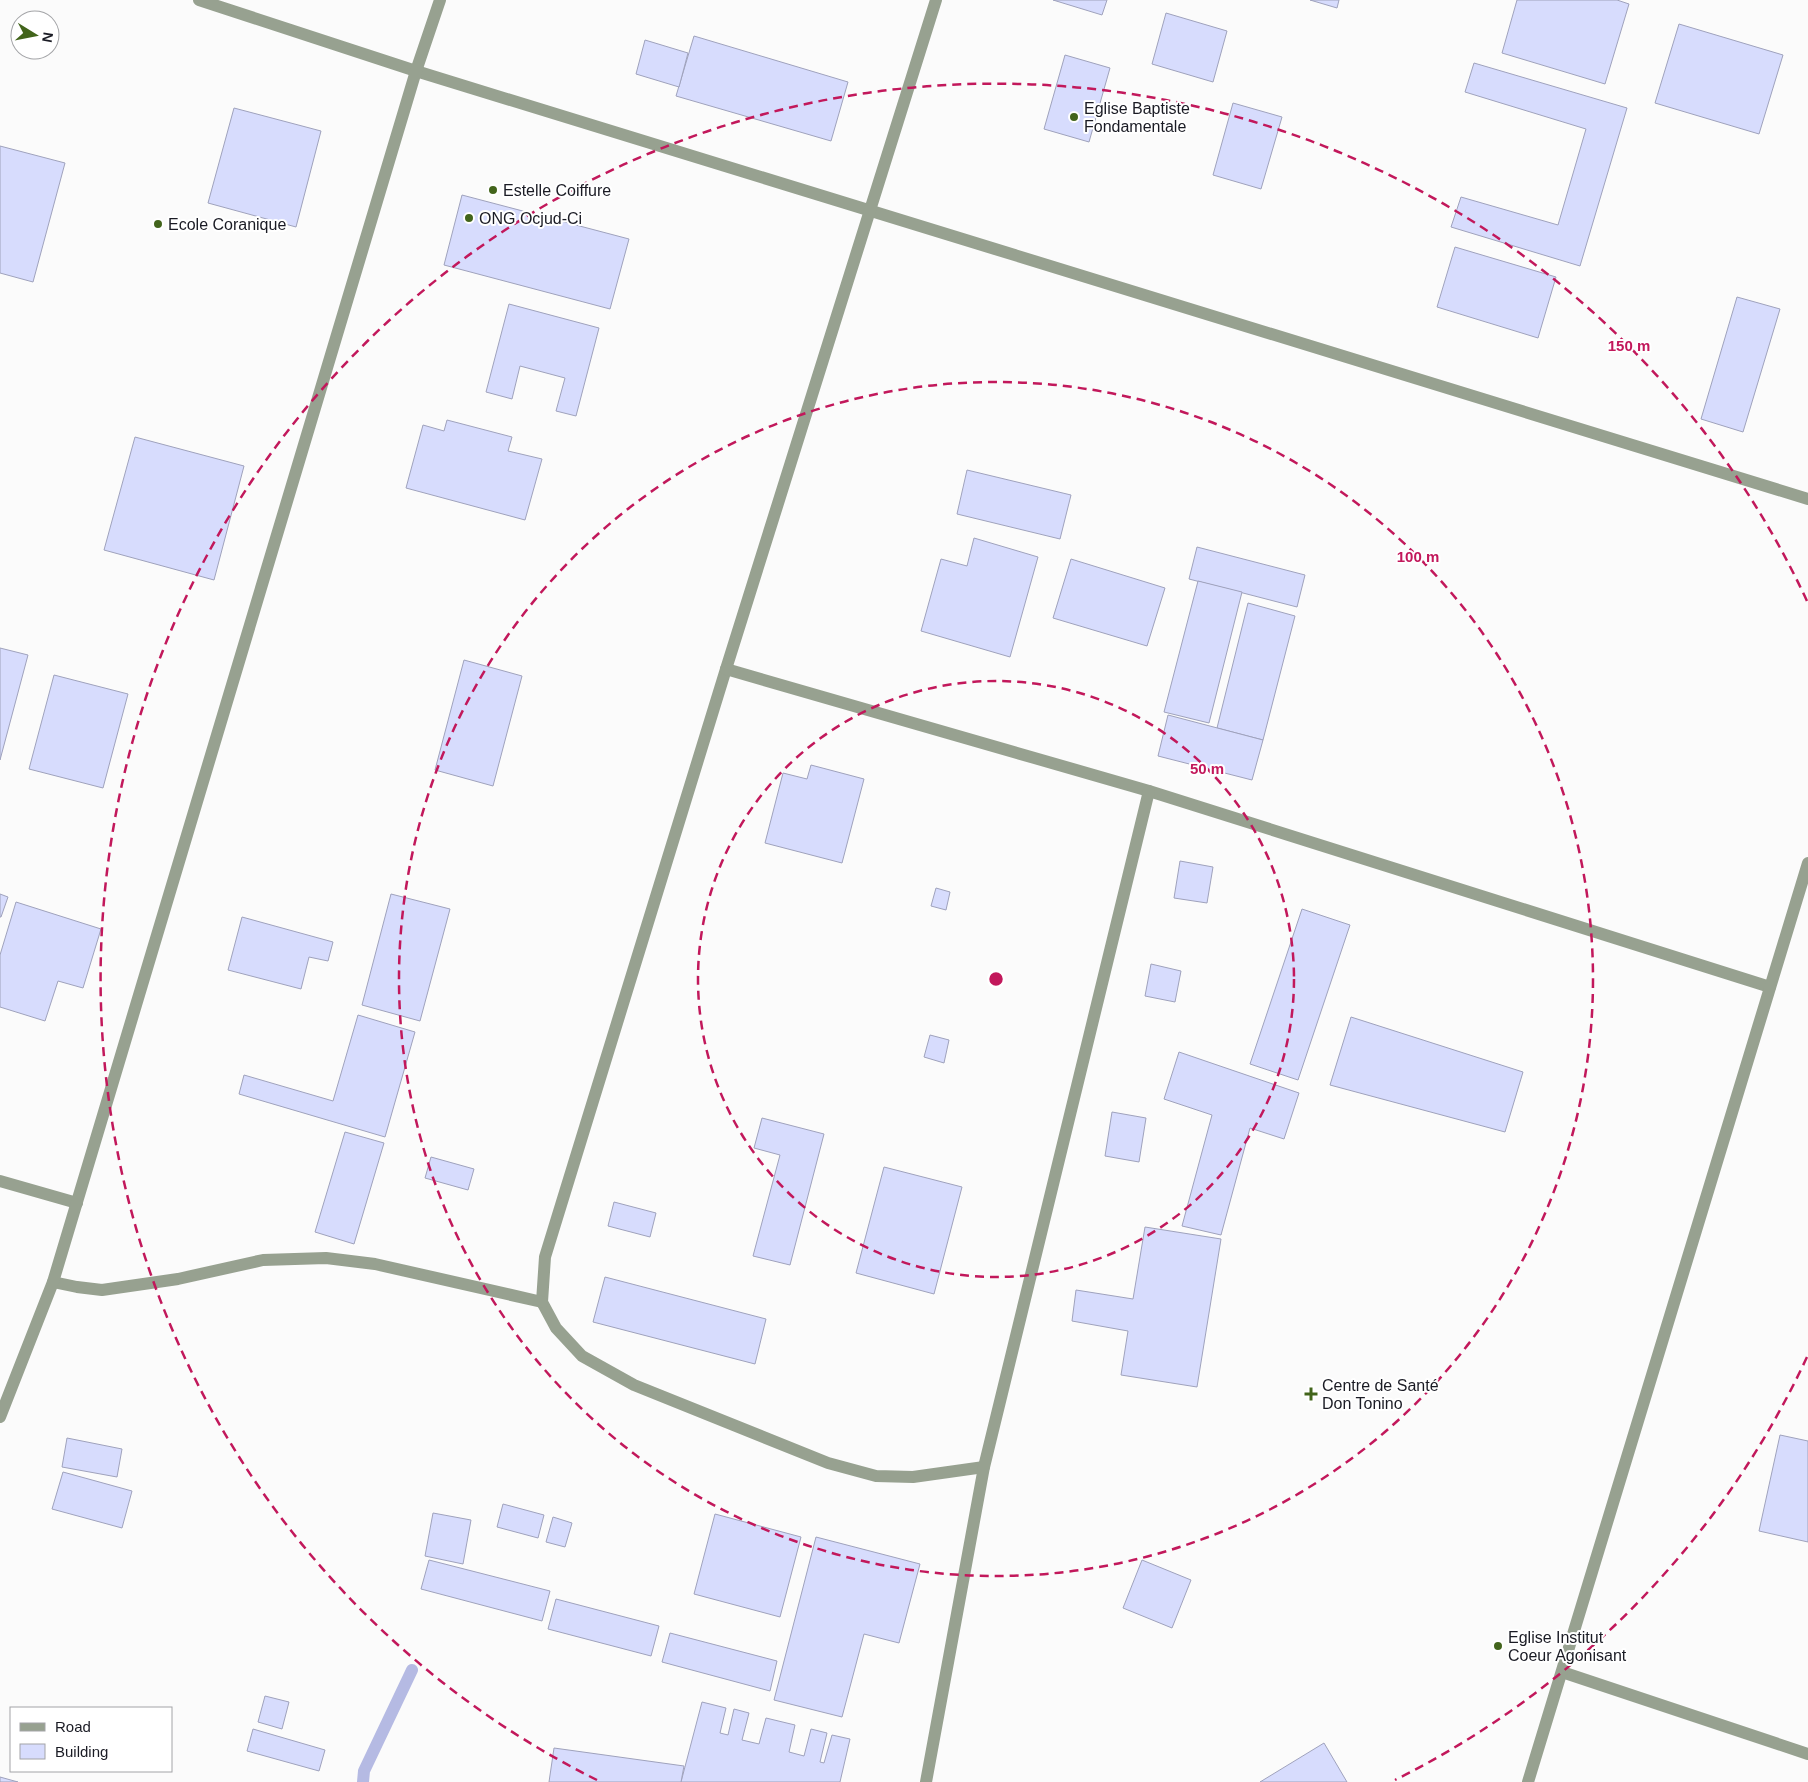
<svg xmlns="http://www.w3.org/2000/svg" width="1808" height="1782" font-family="Arial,sans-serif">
  <rect width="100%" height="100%" fill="#fbfbfb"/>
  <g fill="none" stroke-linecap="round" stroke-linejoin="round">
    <path stroke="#b5bae3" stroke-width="12" d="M 363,1782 L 364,1771 L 412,1670"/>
  </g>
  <g fill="#d7dcfd" stroke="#9fa2bc">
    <path d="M 1053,0 L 1107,0 L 1102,15 Z"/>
    <path d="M 1310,0 L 1339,0 L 1337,8 Z"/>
    <path d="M 1517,0 L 1617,0 L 1629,4 L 1605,84 L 1502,53 Z"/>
    <path d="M 1166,13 L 1227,31 L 1213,82 L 1152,64 Z"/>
    <path d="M 1679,24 L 1783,55 L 1759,134 L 1655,103 Z"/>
    <path d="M 694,36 L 848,82 L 831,141 L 676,96 Z"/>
    <path d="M 645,40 L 688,53 L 679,87 L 636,74 Z"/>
    <path d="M 1065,55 L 1110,68 L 1089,142 L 1044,129 Z"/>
    <path d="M 1474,63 L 1627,108 L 1580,266 L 1451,227 L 1461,197 L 1558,225 L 1586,129 L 1465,92 Z"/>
    <path d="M 1233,103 L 1282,117 L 1261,189 L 1213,175 Z"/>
    <path d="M 234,108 L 321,131 L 296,227 L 208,203 Z"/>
    <path d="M 0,146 L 65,163 L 33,282 L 0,273 Z"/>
    <path d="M 462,195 L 629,239 L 610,309 L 444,265 Z"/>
    <path d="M 1455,247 L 1556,277 L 1538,338 L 1437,307 Z"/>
    <path d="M 1737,297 L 1780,309 L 1743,432 L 1701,419 Z"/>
    <path d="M 509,304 L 599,328 L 576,416 L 556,411 L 565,378 L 520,366 L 512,399 L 486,392 Z"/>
    <path d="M 447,420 L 512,437 L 508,451 L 542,459 L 525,520 L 406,488 L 423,425 L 444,431 Z"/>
    <path d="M 135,437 L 244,466 L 214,580 L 104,550 Z"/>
    <path d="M 967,470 L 1071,495 L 1060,539 L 957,514 Z"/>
    <path d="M 974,538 L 1038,557 L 1010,657 L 921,631 L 941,559 L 967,566 Z"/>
    <path d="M 1197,547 L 1305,575 L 1297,607 L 1189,579 Z"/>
    <path d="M 1071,559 L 1165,588 L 1147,646 L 1053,618 Z"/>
    <path d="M 1198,581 L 1242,592 L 1209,723 L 1164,712 Z"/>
    <path d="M 1248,603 L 1295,616 L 1263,740 L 1217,728 Z"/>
    <path d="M 0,648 L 28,655 L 0,760 Z"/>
    <path d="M 464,660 L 522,676 L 493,786 L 435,770 Z"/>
    <path d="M 54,675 L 128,694 L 103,788 L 29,769 Z"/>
    <path d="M 1168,715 L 1263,740 L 1252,780 L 1158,756 Z"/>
    <path d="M 811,765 L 864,779 L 842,863 L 765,843 L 783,773 L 807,779 Z"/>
    <path d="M 1180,861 L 1213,867 L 1207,903 L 1174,898 Z"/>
    <path d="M 936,888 L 950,892 L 946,910 L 931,906 Z"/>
    <path d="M 0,894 L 8,897 L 1,917 L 0,917 Z"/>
    <path d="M 391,894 L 450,909 L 420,1021 L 362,1005 Z"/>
    <path d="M 16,902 L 101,929 L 83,988 L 58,981 L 45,1021 L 0,1007 L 0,955 Z"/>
    <path d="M 1302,909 L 1350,925 L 1298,1080 L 1250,1064 Z"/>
    <path d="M 242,917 L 333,942 L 328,961 L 309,957 L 301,989 L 228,970 Z"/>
    <path d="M 1151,964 L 1181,971 L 1175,1002 L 1145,996 Z"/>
    <path d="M 358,1015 L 415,1032 L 385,1137 L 239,1094 L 244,1075 L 333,1101 Z"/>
    <path d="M 1351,1017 L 1523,1072 L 1505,1132 L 1330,1085 Z"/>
    <path d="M 930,1035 L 949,1040 L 944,1063 L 924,1057 Z"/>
    <path d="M 1179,1052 L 1299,1093 L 1284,1139 L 1250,1128 L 1221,1235 L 1182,1226 L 1212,1115 L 1164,1099 Z"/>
    <path d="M 1112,1112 L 1146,1118 L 1139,1162 L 1105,1156 Z"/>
    <path d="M 762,1118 L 824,1134 L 790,1265 L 753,1256 L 780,1155 L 754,1148 Z"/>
    <path d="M 345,1132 L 384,1143 L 354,1244 L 315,1232 Z"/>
    <path d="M 431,1157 L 474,1169 L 468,1190 L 425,1178 Z"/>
    <path d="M 884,1167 L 962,1187 L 934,1294 L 856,1273 Z"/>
    <path d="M 614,1202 L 656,1213 L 650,1237 L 608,1226 Z"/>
    <path d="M 1145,1227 L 1221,1239 L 1197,1387 L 1121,1375 L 1128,1331 L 1072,1321 L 1076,1290 L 1133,1299 Z"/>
    <path d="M 605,1277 L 766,1319 L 755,1364 L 593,1322 Z"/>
    <path d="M 1780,1435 L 1808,1441 L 1808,1542 L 1759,1531 Z"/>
    <path d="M 67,1438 L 122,1449 L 117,1477 L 62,1467 Z"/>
    <path d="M 63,1472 L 132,1491 L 122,1528 L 52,1509 Z"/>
    <path d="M 503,1504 L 544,1515 L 538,1538 L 497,1527 Z"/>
    <path d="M 433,1513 L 471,1520 L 463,1564 L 425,1556 Z"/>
    <path d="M 715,1514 L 801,1537 L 780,1617 L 694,1594 Z"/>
    <path d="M 553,1517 L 572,1523 L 565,1547 L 546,1542 Z"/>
    <path d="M 816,1537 L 920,1564 L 899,1643 L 864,1634 L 842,1717 L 774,1700 Z"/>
    <path d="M 429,1560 L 550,1591 L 542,1621 L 421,1589 Z"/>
    <path d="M 1142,1560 L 1191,1580 L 1172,1628 L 1123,1608 Z"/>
    <path d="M 556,1599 L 659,1626 L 651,1656 L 548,1629 Z"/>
    <path d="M 670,1633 L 777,1661 L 770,1691 L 662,1662 Z"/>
    <path d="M 265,1696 L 289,1702 L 282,1729 L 258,1722 Z"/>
    <path d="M 702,1702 L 726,1708 L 720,1733 L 728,1735 L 734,1709 L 749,1713 L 742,1740 L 759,1744 L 766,1718 L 795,1725 L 789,1752 L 804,1756 L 811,1729 L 827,1733 L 820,1762 L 824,1763 L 832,1735 L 850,1739 L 840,1782 L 681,1782 Z"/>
    <path d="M 253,1729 L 325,1750 L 319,1771 L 247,1751 Z"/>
    <path d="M 1324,1743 L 1347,1782 L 1260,1782 Z"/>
    <path d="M 554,1748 L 684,1766 L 681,1782 L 549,1782 Z"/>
    <path d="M 0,1777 L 18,1782 L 0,1782 Z"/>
  </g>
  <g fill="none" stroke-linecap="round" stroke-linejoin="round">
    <g stroke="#97a190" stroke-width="12">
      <path d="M 199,0 L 416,71 L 1808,499"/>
      <path d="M 936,0 L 726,669 L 545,1257 L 542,1302 L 556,1328 L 582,1356 L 634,1385 L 828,1463 L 876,1476 L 913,1477 L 984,1467"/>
      <path d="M 726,669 L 1149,791 L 1770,987"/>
      <path d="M 0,1181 L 77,1203"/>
      <path d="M 53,1282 L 77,1287 L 102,1290 L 178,1279 L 263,1260 L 326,1258 L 375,1264 L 542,1302"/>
      <path d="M 0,1417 L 53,1282 L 416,71 L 440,0"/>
      <path d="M 1562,1672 L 1808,1754"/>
      <path d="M 926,1782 L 984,1467 L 1149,791"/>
      <path d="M 1528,1782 L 1808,863"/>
    </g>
  </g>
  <g fill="none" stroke="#c2185b" stroke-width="2.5" stroke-dasharray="9 6">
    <circle cx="996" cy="979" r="298"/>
    <circle cx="996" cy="979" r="597"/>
    <path d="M1807 1357A895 895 0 0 1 1395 1780M597 1780A895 895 0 1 1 1807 601"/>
  </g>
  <g fill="#42641b" stroke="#fff" stroke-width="2">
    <circle cx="1074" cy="117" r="5"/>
    <circle cx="493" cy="190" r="5"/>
    <circle cx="469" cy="218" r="5"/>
    <circle cx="158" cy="224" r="5"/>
    <path d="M1308.5 1386.5h5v5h5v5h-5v5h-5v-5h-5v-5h5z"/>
    <circle cx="1498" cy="1646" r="5"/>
  </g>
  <g text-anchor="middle" stroke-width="4" stroke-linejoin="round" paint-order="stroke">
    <g font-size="16" fill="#1a1b24" stroke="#fff" text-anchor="start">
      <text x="1084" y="114">Eglise Baptiste<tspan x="1084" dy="18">Fondamentale</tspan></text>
      <text x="503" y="196">Estelle Coiffure</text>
      <text x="479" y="224">ONG Ocjud-Ci</text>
      <text x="168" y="230">Ecole Coranique</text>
      <text x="1322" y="1391">Centre de Santé<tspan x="1322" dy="18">Don Tonino</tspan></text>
      <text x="1508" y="1643">Eglise Institut<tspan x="1508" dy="18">Coeur Agonisant</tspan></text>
    </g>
  </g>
  <circle cx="996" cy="979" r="8" fill="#c2185b" stroke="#fff" stroke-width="2.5"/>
  <g font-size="15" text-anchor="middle" font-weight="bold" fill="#c2185b" stroke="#fff" stroke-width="4" stroke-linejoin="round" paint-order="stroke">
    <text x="1629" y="351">150 m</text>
    <text x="1418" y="562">100 m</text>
    <text x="1207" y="774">50 m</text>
  </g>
  <rect x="10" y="1707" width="162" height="65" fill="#ffffff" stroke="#a3a4a7"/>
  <rect x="20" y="1723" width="25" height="8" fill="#97a190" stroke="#a3a4a7"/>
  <text x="55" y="1732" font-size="15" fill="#1a1b24">Road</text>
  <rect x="20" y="1744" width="25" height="15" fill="#d7dcfd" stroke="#a3a4a7"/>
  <text x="55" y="1757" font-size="15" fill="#1a1b24">Building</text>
  <g transform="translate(35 35) rotate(100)"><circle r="24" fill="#ffffff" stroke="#a3a4a7"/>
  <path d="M0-4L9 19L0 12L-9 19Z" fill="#42641b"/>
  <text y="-8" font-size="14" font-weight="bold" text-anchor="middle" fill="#1a1b24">N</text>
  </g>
</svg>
